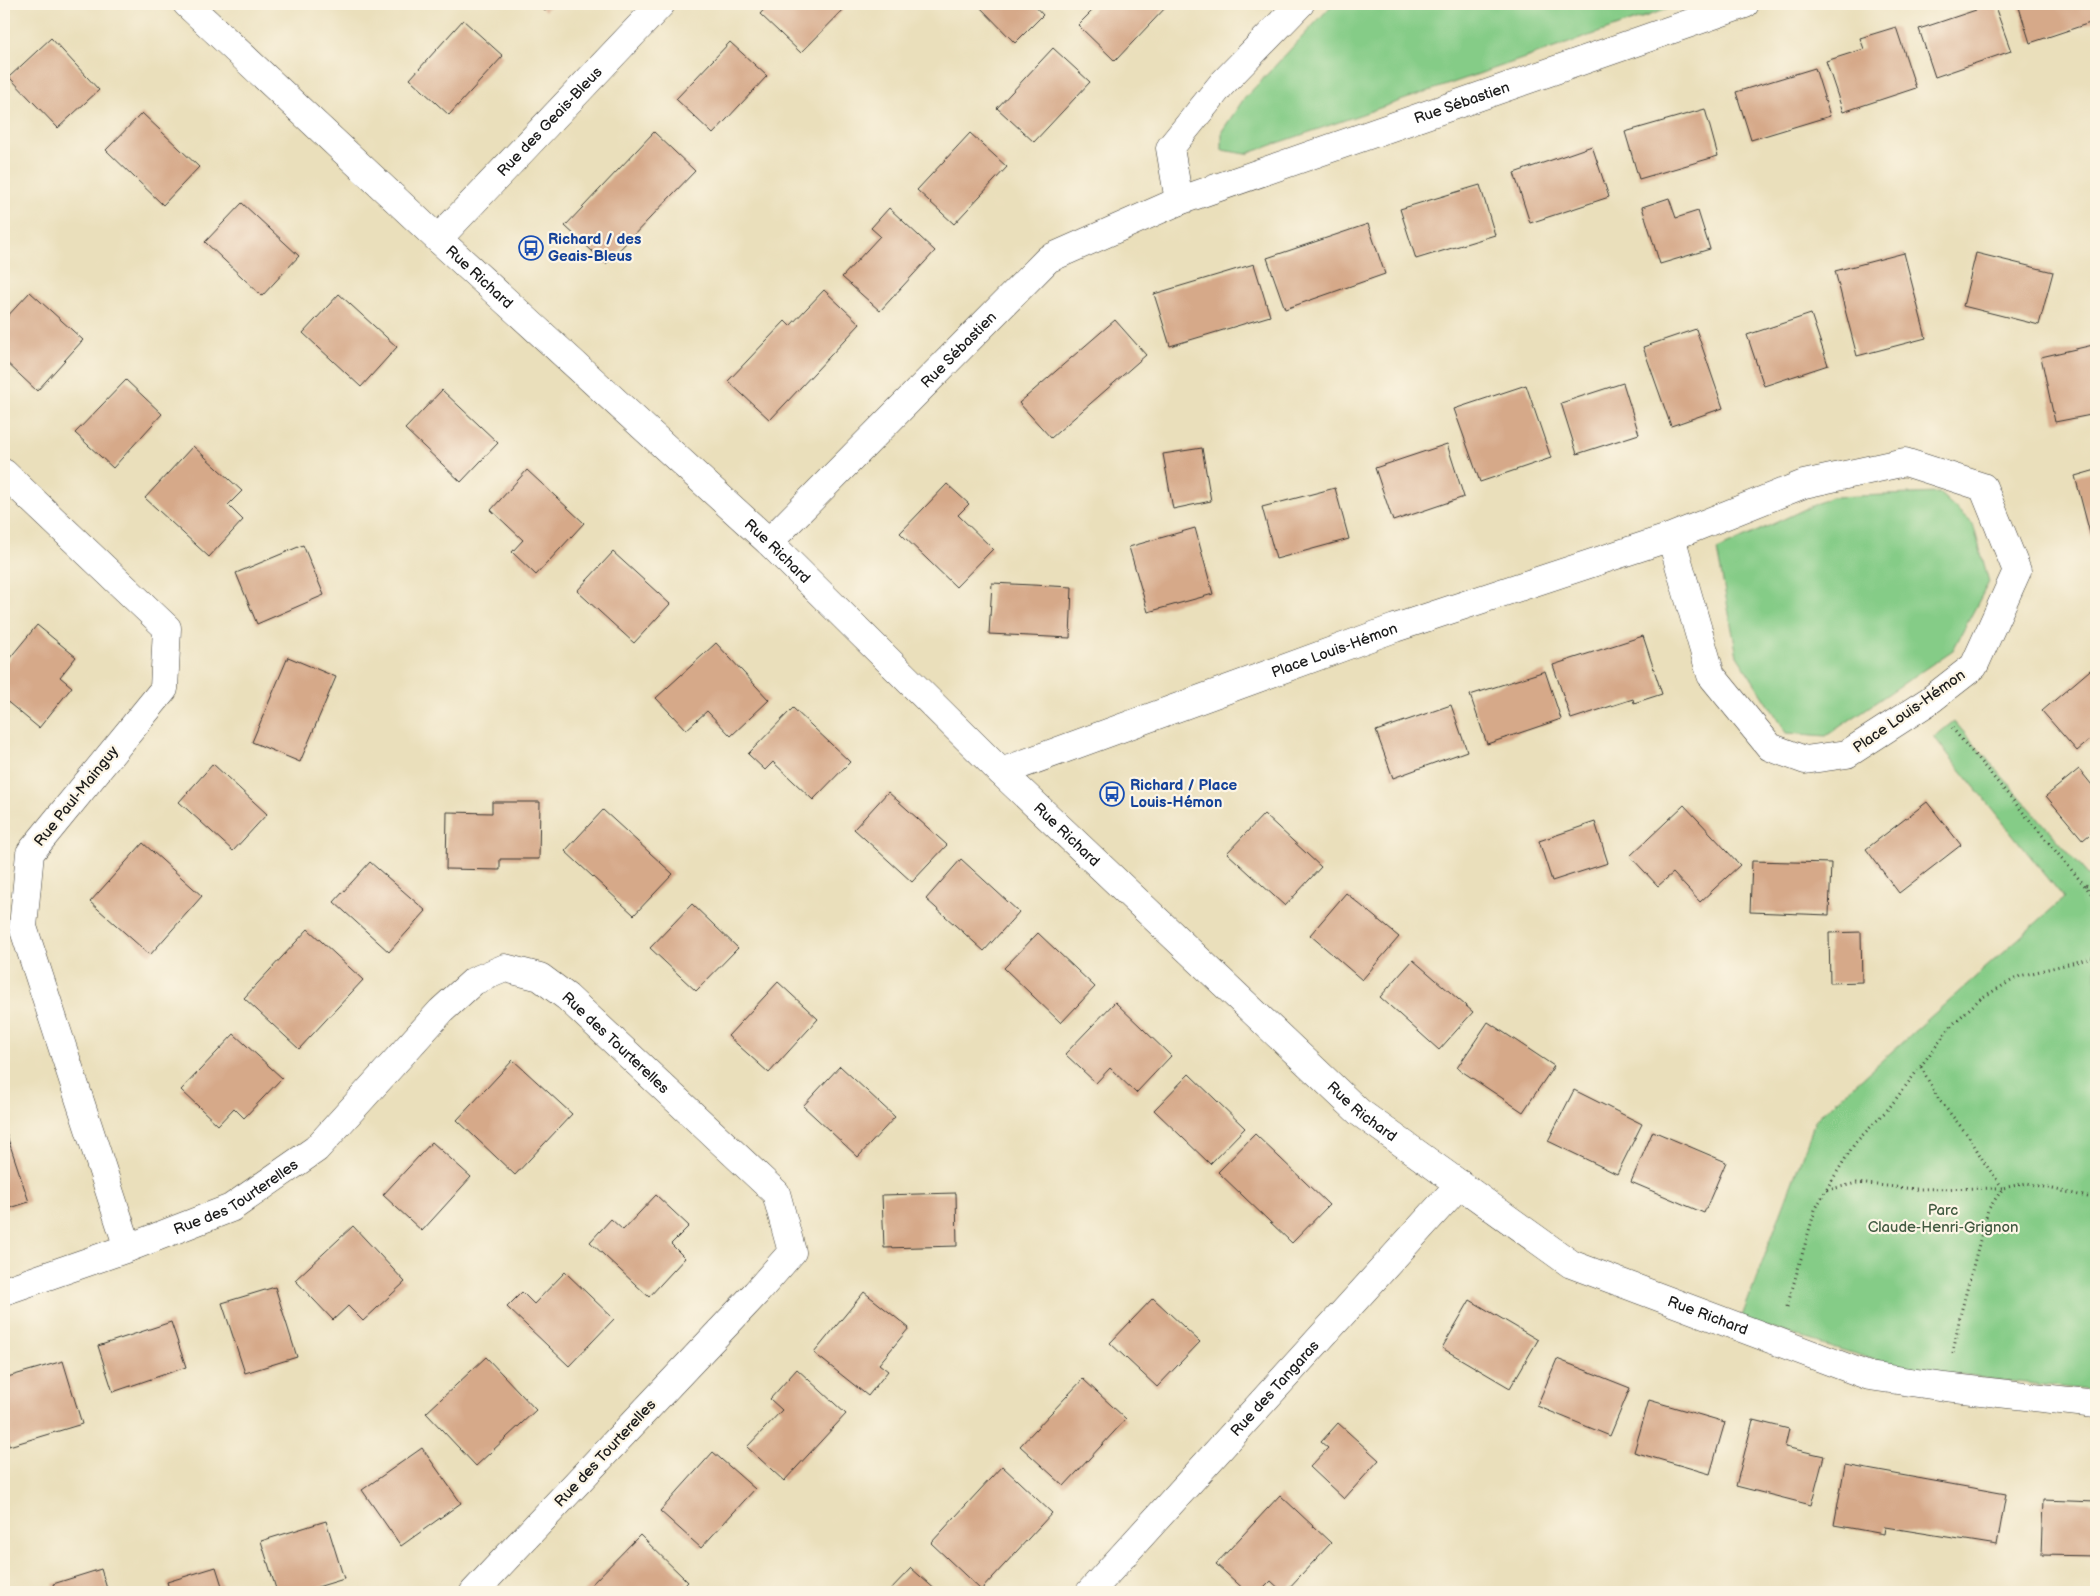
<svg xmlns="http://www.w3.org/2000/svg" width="2100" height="1596" font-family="'Balsamiq Sans',sans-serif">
  <rect width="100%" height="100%" fill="#fcf5e5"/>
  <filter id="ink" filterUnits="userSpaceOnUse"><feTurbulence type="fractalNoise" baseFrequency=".02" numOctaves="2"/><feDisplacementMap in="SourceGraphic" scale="10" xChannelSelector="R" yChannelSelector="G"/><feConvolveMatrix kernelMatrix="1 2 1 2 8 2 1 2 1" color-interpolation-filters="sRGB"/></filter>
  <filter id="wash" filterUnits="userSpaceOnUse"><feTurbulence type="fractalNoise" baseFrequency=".0096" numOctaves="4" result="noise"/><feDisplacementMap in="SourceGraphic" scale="20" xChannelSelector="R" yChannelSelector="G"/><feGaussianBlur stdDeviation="1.12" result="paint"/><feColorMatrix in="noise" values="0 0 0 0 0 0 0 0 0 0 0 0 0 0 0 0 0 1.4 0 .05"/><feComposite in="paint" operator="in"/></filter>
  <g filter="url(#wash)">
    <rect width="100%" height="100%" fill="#eadfbb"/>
    <g fill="#85cc87" stroke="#507452">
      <path d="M 1333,4 L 1682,4 L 1246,154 L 1222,150 L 1222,131 L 1243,100 Z"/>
      <path d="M 1939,493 L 1973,524 L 1989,582 L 1953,650 L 1826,736 L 1787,733 L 1737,656 L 1717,550 L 1831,497 Z"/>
      <path d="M 1954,721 L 2089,876 L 2096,870 L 2096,1391 L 1904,1369 L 1741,1319 L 1816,1119 L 2064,898 L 1934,737 Z"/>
    </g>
    <g id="blocks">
      <g fill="#d6a989">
        <path d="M 537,4 L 551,4 L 545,11 Z"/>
        <path d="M 769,4 L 849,4 L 801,53 L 760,14 Z"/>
        <path d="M 977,4 L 1033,4 L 1043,15 L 1015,43 Z"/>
        <path d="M 1099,4 L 1169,4 L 1115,61 L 1078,25 Z"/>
        <path d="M 1994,4 L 2011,51 L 1935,77 L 1919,29 Z"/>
        <path d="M 2018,4 L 2096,4 L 2096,21 L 2030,43 Z"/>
        <path d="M 463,20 L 503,56 L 449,115 L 410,79 Z"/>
        <path d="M 1896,27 L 1916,88 L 1843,112 L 1826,61 L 1864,49 L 1860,38 Z"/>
        <path d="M 51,38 L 99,90 L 58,128 L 9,77 Z"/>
        <path d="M 730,42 L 767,76 L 713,134 L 676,99 Z"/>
        <path d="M 1053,48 L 1090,82 L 1034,142 L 997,108 Z"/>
        <path d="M 1815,68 L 1830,116 L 1751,140 L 1736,92 Z"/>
        <path d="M 1705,109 L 1718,156 L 1639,179 L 1625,132 Z"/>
        <path d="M 142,113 L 199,167 L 163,205 L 106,150 Z"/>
        <path d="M 654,132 L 695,171 L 606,264 L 565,226 Z"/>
        <path d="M 970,133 L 1007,167 L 954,224 L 917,190 Z"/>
        <path d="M 1592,146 L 1609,197 L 1530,223 L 1514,173 Z"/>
        <path d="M 1480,185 L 1495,235 L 1416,259 L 1400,209 Z"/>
        <path d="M 1669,198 L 1676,218 L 1698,211 L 1710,249 L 1660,264 L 1642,207 Z"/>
        <path d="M 242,203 L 299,256 L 262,296 L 205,242 Z"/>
        <path d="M 889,208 L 935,251 L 880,311 L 842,277 L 880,236 L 871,228 Z"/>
        <path d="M 1368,224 L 1385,274 L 1285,309 L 1267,258 Z"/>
        <path d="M 1904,253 L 1926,338 L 1857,356 L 1835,271 Z"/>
        <path d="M 1976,253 L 2053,272 L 2039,325 L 1963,306 Z"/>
        <path d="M 1254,264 L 1270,316 L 1170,346 L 1154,294 Z"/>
        <path d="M 824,290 L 860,324 L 770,420 L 728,381 L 785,321 L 790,326 Z"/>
        <path d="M 30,292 L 83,340 L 37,391 L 4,360 L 4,320 Z"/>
        <path d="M 339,294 L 397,347 L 361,387 L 303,333 Z"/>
        <path d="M 1811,314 L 1828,365 L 1764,386 L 1747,335 Z"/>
        <path d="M 1115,320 L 1146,355 L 1051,438 L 1019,403 Z"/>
        <path d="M 1696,329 L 1723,408 L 1671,426 L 1643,347 Z"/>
        <path d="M 2093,345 L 2096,359 L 2096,414 L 2055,422 L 2041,357 Z"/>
        <path d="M 126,380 L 162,414 L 113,468 L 75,433 Z"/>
        <path d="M 1623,383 L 1639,434 L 1577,454 L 1561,403 Z"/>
        <path d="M 1526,385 L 1551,458 L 1480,482 L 1454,409 Z"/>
        <path d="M 442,390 L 498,443 L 461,482 L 405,429 Z"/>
        <path d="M 1447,444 L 1464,497 L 1393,521 L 1375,468 Z"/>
        <path d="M 193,446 L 242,491 L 228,505 L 243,520 L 209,557 L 145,498 Z"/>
        <path d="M 1202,448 L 1211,501 L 1173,509 L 1163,454 Z"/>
        <path d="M 527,470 L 584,523 L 536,575 L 512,552 L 523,540 L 491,510 Z"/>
        <path d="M 2096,470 L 2096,544 L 2093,545 L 2075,476 Z"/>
        <path d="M 947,484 L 969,504 L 958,515 L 993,549 L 956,587 L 900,533 Z"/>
        <path d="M 1335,488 L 1349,539 L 1276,559 L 1262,507 Z"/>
        <path d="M 1195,528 L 1213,594 L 1148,612 L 1129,547 Z"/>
        <path d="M 303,545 L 324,595 L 257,624 L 236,573 Z"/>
        <path d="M 613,552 L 670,604 L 634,643 L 577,591 Z"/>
        <path d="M 992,583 L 1072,587 L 1070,638 L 989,634 Z"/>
        <path d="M 37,625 L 76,657 L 60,677 L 72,687 L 39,728 L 4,699 L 4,665 Z"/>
        <path d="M 1643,636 L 1662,694 L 1634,703 L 1633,699 L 1571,719 L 1553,665 Z"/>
        <path d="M 716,643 L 769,700 L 731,736 L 707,711 L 686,730 L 656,698 Z"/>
        <path d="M 288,657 L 336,677 L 300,762 L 252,742 Z"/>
        <path d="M 2096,665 L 2096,735 L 2077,751 L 2042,711 Z"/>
        <path d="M 1545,671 L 1561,719 L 1487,744 L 1470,695 Z"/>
        <path d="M 1451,705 L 1467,751 L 1393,778 L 1376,731 Z"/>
        <path d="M 793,708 L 850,762 L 813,800 L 773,762 L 765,770 L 748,754 Z"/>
        <path d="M 213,764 L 267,814 L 233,851 L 179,802 Z"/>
        <path d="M 2079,769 L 2096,790 L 2096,829 L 2083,840 L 2046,796 Z"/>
        <path d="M 888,792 L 947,845 L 912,882 L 854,829 Z"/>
        <path d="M 492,802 L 540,802 L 539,859 L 500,859 L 500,870 L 446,869 L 447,812 L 492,813 Z"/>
        <path d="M 1927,802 L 1961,845 L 1899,893 L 1866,849 Z"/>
        <path d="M 1684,805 L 1740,865 L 1700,902 L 1673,873 L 1658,886 L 1630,856 Z"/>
        <path d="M 603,810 L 673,874 L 634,915 L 565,851 Z"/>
        <path d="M 1264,814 L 1321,867 L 1285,906 L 1227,853 Z"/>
        <path d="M 1595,822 L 1608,863 L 1552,881 L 1539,841 Z"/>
        <path d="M 143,843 L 202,896 L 150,955 L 90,902 Z"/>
        <path d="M 961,859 L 1019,912 L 984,951 L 926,899 Z"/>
        <path d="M 1752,861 L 1831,863 L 1829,915 L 1750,912 Z"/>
        <path d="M 370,862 L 426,911 L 389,952 L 334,902 Z"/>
        <path d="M 1346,893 L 1399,937 L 1362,980 L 1310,935 Z"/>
        <path d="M 692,904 L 738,948 L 696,991 L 650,948 Z"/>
        <path d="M 308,929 L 363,980 L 299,1049 L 244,998 Z"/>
        <path d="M 1861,932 L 1862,982 L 1830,983 L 1829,933 Z"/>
        <path d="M 1038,933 L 1095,987 L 1061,1023 L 1004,968 Z"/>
        <path d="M 1413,960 L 1473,1012 L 1439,1050 L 1380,997 Z"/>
        <path d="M 778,982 L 818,1019 L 769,1073 L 728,1036 Z"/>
        <path d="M 1115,1002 L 1171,1056 L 1136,1093 L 1110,1068 L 1096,1083 L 1065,1054 Z"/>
        <path d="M 1488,1022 L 1554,1066 L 1523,1112 L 1457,1068 Z"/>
        <path d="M 234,1034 L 282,1078 L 244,1118 L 234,1108 L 218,1125 L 181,1090 Z"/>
        <path d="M 513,1060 L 572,1114 L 515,1175 L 457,1120 Z"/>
        <path d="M 840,1066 L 895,1117 L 858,1157 L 803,1106 Z"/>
        <path d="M 1189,1074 L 1245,1128 L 1210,1164 L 1154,1110 Z"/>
        <path d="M 1574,1090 L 1642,1124 L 1617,1174 L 1548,1141 Z"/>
        <path d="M 4,1127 L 29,1202 L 4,1210 Z"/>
        <path d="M 1653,1131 L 1726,1162 L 1704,1213 L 1631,1182 Z"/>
        <path d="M 1255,1134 L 1329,1205 L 1292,1243 L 1218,1172 Z"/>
        <path d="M 432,1142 L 471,1177 L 422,1231 L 383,1195 Z"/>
        <path d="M 956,1193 L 957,1246 L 884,1248 L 882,1195 Z"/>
        <path d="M 656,1195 L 689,1226 L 671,1244 L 685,1258 L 649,1297 L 590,1242 L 611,1219 L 623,1230 Z"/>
        <path d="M 353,1226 L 405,1282 L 363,1321 L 348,1306 L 333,1320 L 295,1280 Z"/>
        <path d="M 565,1272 L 614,1319 L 569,1366 L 507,1307 L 522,1292 L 534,1304 Z"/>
        <path d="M 275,1287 L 297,1357 L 245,1373 L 222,1303 Z"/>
        <path d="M 864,1292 L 909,1328 L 879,1364 L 888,1371 L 868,1396 L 814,1353 Z"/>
        <path d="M 1153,1298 L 1200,1342 L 1157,1387 L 1110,1343 Z"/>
        <path d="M 1470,1300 L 1538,1340 L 1510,1388 L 1442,1348 Z"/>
        <path d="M 171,1322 L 186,1367 L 113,1392 L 98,1346 Z"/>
        <path d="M 486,1357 L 536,1410 L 476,1466 L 426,1413 Z"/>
        <path d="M 1557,1359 L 1630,1388 L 1610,1436 L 1537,1406 Z"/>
        <path d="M 63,1361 L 82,1424 L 9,1446 L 4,1428 L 4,1378 Z"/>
        <path d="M 797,1369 L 846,1414 L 784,1481 L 747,1447 L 782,1410 L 770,1399 Z"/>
        <path d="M 1083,1379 L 1126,1419 L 1064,1486 L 1020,1446 Z"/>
        <path d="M 1649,1400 L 1725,1422 L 1710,1474 L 1634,1452 Z"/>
        <path d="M 1753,1420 L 1789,1429 L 1785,1447 L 1824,1456 L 1811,1505 L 1736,1486 Z"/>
        <path d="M 1338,1423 L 1379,1460 L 1344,1499 L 1310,1467 L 1328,1448 L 1321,1442 Z"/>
        <path d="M 422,1448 L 461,1503 L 401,1546 L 362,1490 Z"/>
        <path d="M 713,1452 L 755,1489 L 701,1548 L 660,1511 Z"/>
        <path d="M 1845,1465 L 2006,1494 L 1997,1545 L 1885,1527 L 1884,1534 L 1834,1525 Z"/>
        <path d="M 1002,1466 L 1052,1513 L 981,1590 L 931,1543 Z"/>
        <path d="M 1280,1495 L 1331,1543 L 1285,1592 L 1283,1592 L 1271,1581 L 1260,1592 L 1247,1592 L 1216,1564 Z"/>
        <path d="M 2043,1500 L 2096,1502 L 2096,1556 L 2041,1555 Z"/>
        <path d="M 326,1521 L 344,1579 L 301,1592 L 277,1592 L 261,1541 Z"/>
        <path d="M 640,1535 L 688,1582 L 678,1592 L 584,1592 Z"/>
        <path d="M 216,1567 L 224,1592 L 170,1592 L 167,1582 Z"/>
        <path d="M 911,1568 L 938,1592 L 888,1592 Z"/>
        <path d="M 101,1569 L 108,1592 L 56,1592 L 53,1584 Z"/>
      </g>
    </g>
  </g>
  <g filter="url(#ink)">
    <use href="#blocks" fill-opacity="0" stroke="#3b3934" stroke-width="1"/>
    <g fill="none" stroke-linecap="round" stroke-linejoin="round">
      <g stroke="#3b3934" stroke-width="29">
        <g id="minor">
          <path id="s1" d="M 187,4 L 438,239 L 769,542 L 1001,772 L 1359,1112 L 1571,1264 L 1869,1376 L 1945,1387 L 2096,1404"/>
          <path d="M 1179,201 L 1170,148 L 1221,85 L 1300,4"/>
          <path id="s2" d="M 438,239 L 661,4"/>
          <path d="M 4,473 L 167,628 L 164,689 L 30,853 L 23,927 L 128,1248"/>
          <path id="s3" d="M 769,542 L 1048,259 L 1179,201 L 1745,4"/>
          <path id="s4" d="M 1001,772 L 1395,628 L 1671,537 L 1804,484 L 1905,462 L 1983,487 L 2017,571 L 1974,666 L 1929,701 L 1847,754 L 1805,760 L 1770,747 L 1711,675 L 1671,537"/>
          <path id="s5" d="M 4,1291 L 128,1248 L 231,1208 L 316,1149 L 441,1011 L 474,981 L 505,968 L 540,977 L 567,997 L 776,1193 L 792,1252 L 756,1293 L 474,1592"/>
          <path id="s6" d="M 1090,1592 L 1460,1184"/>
        </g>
      </g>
      <g stroke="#3b3934" stroke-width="3" stroke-dasharray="1 4" stroke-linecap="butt">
        <path d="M 1952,728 L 2096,899"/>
        <path d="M 2086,885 L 2096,891"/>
        <path d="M 1921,1067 L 1937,1097 L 1970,1138 L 1984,1162 L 2002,1187"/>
        <path d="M 1827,1190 L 1857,1183 L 1915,1189 L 2002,1188"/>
        <path d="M 1787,1307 L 1815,1210 L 1826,1190 L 1855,1143 L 1889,1108 L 1952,1025 L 1981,998 L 2020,976 L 2096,957"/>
        <path d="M 1953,1353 L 1960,1316 L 1988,1210 L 2003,1188 L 2027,1183 L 2096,1199"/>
      </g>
      <use href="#minor" stroke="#fff" stroke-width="28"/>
    </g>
  </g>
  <defs>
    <g id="bus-ring" transform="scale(1.25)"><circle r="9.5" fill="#fcf5e5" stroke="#1a4fb4" stroke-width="1.5"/><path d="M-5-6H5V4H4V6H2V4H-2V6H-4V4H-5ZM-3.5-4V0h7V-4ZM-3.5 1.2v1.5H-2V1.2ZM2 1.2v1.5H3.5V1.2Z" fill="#1a4fb4"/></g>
  </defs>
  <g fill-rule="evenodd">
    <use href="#bus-ring" x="531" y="248"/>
    <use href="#bus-ring" x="1112" y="794"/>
  </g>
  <g text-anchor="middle" stroke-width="4.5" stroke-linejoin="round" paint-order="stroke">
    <g font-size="15" fill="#1c1c1c" stroke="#fcf5e5">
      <text dy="5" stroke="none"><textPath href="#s3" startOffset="840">Rue Sébastien</textPath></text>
      <text dy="5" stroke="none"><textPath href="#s2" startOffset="162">Rue des Geais-Bleus</textPath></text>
      <text dy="5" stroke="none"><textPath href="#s1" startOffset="400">Rue Richard</textPath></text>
      <text dy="5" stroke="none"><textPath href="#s3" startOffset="270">Rue Sébastien</textPath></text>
      <text dy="5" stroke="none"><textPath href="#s1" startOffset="805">Rue Richard</textPath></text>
      <text dy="5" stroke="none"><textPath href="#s4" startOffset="355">Place Louis-Hémon</textPath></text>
      <text transform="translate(1909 711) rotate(-35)" y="5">Place Louis-Hémon</text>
      <text transform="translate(76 796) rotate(-51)" y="5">Rue Paul-Mainguy</text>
      <text dy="5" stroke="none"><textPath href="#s1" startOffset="1210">Rue Richard</textPath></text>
      <text dy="5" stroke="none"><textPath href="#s5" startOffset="746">Rue des Tourterelles</textPath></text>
      <text dy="5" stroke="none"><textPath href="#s1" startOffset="1615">Rue Richard</textPath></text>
      <text dy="5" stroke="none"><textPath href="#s5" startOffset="251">Rue des Tourterelles</textPath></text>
      <text dy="5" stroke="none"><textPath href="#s1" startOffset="2020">Rue Richard</textPath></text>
      <text dy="5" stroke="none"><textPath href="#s6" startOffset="275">Rue des Tangaras</textPath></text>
      <text transform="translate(605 1453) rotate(-47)" y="5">Rue des Tourterelles</text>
    </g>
    <g font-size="15" font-weight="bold" fill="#164399" stroke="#fcf5e5" text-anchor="start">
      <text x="548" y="244">Richard / des<tspan x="548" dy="17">Geais-Bleus</tspan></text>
      <text x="1130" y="790">Richard / Place<tspan x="1130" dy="17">Louis-Hémon</tspan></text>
    </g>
    <g font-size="15" fill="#415a41" stroke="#fcf5e5">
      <text x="1943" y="1215">Parc<tspan x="1943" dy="17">Claude-Henri-Grignon</tspan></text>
    </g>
  </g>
  <rect width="2100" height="1596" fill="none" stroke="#fcf5e5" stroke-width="20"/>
</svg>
